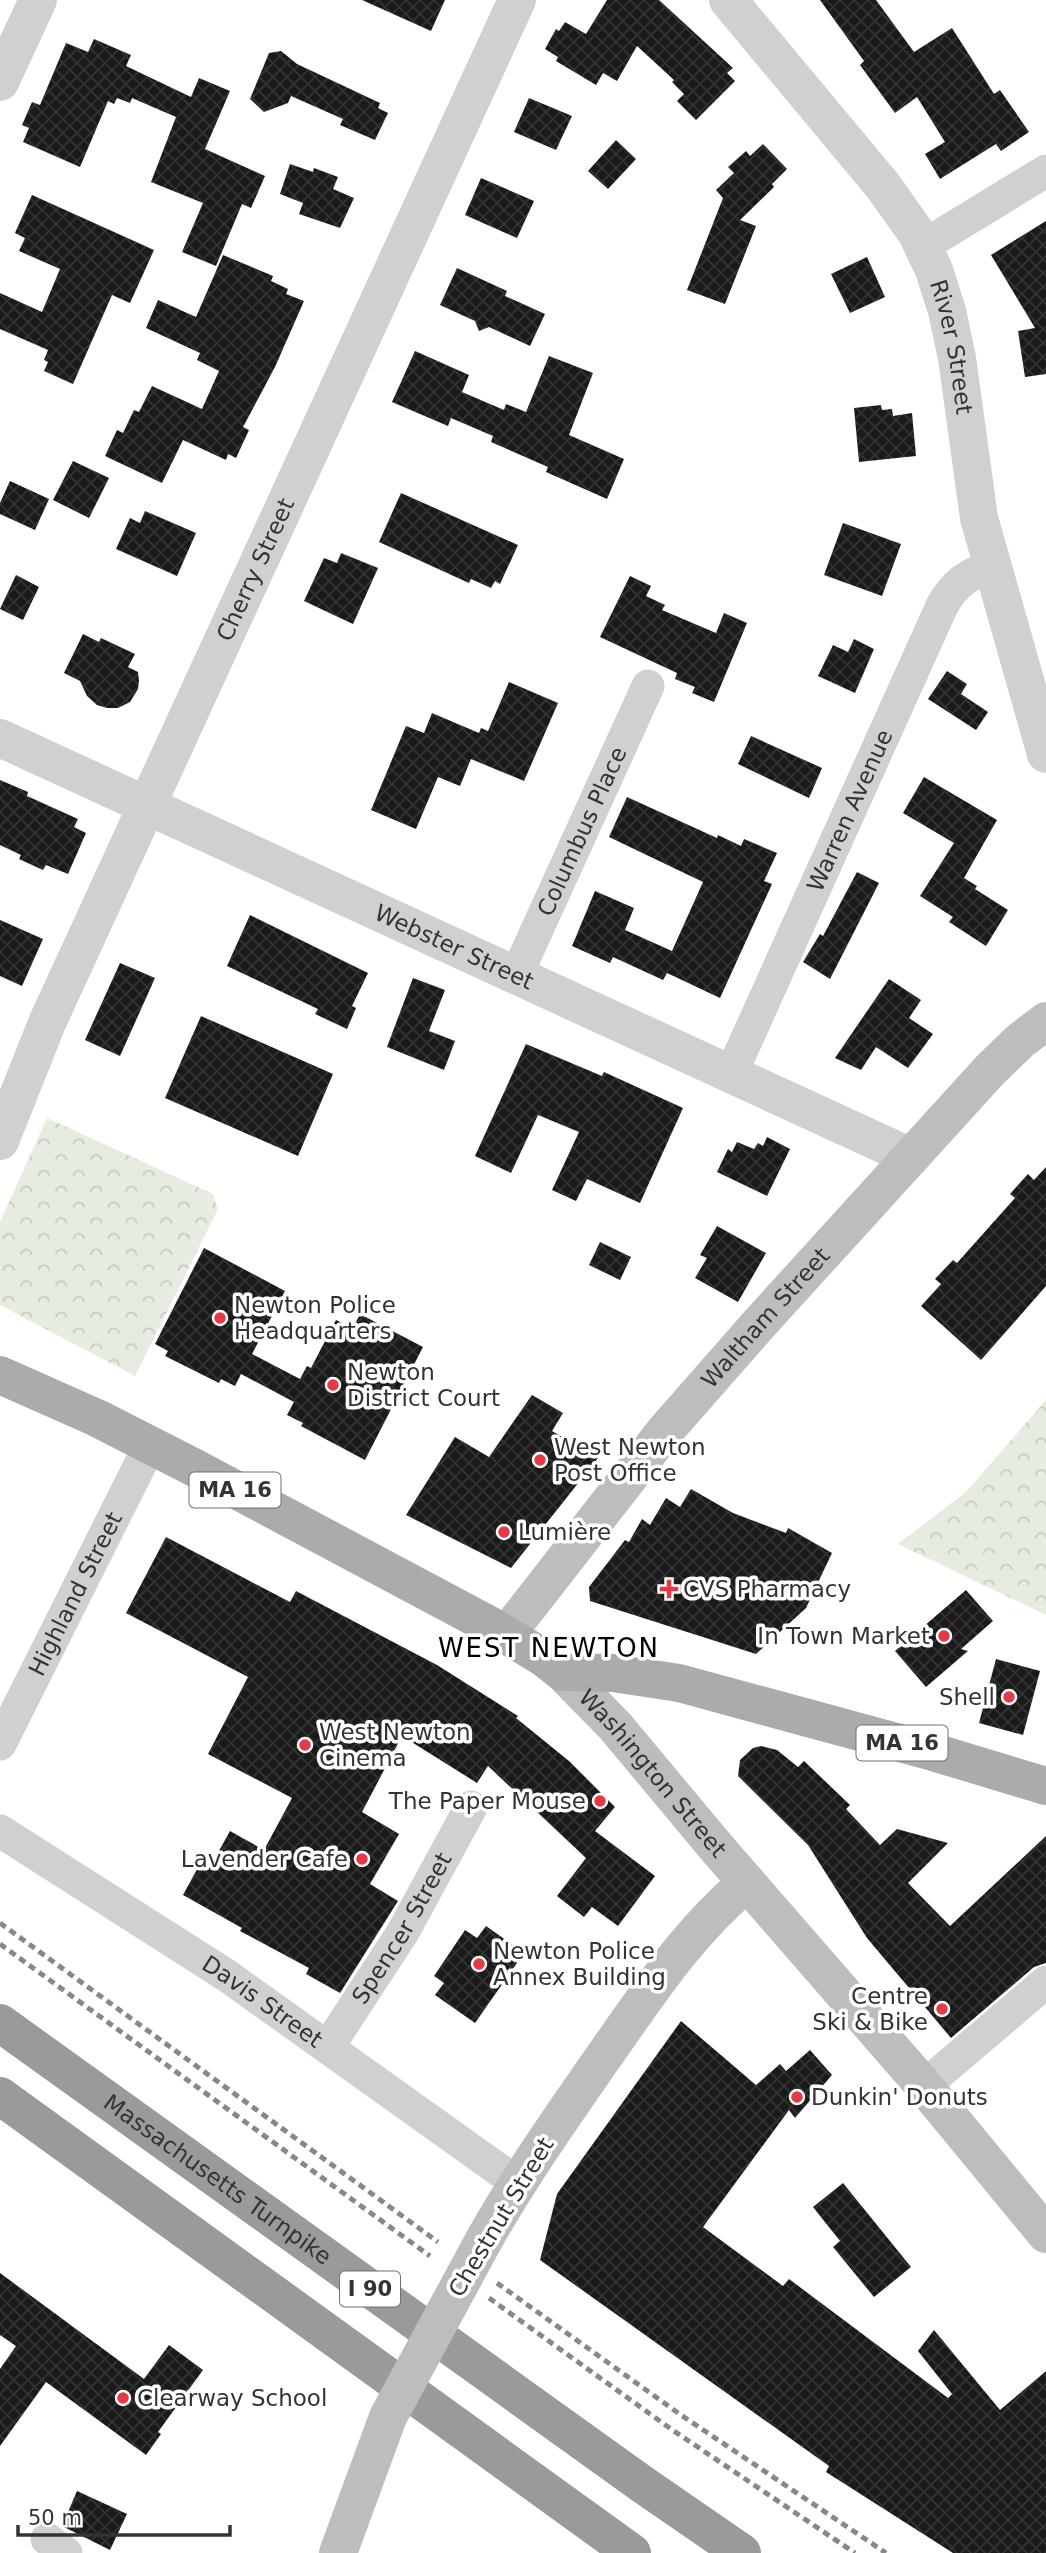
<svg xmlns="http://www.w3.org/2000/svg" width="1046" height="2553" font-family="'DejaVu Sans',sans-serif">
  <defs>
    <pattern id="park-crowns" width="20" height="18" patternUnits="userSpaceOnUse" patternTransform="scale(1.75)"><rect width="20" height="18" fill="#e6ecdf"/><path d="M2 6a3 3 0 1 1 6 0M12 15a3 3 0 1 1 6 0" fill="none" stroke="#c6cbc0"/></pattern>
    <pattern id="building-cross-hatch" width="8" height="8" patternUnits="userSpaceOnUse" patternTransform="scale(1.75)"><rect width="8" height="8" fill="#1a1a1a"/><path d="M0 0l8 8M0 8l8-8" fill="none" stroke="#333"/></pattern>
  </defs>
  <rect width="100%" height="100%" fill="#fff"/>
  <g fill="url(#park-crowns)">
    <path d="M 47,1118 L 213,1194 L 218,1209 L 135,1376 L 0,1305 L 0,1222 Z"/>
    <path d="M 1046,1400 L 1046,1615 L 898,1544 L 966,1492 Z"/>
  </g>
  <g fill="url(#building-cross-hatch)">
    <path d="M 362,0 L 445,0 L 431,31 Z"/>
    <path d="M 607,0 L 659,0 L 733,68 L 727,73 L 735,81 L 696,120 L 677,101 L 684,94 L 672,82 L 674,80 L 637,46 L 617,81 L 603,73 L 596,85 L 556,61 L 558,57 L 545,49 L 556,29 L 559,31 L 565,22 L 586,34 Z"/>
    <path d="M 820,0 L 876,0 L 914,52 L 952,28 L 994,94 L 1000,90 L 1029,132 L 1001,151 L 996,144 L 940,179 L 925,154 L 945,142 L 917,97 L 895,113 L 860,65 L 864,61 Z"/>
    <path d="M 94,39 L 131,55 L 126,66 L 191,97 L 199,78 L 230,91 L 205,149 L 265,176 L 251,208 L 242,204 L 216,266 L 182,252 L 203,203 L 151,182 L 176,117 L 132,98 L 130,103 L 117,98 L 114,104 L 108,101 L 80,167 L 23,142 L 29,128 L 22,125 L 32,102 L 40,105 L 66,43 L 88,52 Z"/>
    <path d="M 281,51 L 297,64 L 380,103 L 378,108 L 388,113 L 375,140 L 340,125 L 343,119 L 291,96 L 288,103 L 264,112 L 250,99 L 269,53 Z"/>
    <path d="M 529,98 L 572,116 L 556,150 L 514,132 Z"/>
    <path d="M 616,140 L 636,159 L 608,189 L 588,171 Z"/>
    <path d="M 763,144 L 787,169 L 772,184 L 774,187 L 740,220 L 756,226 L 725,304 L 687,290 L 723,198 L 716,190 L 734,173 L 728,167 L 746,151 L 750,156 Z"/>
    <path d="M 290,164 L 313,172 L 314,168 L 338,177 L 333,189 L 354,198 L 340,228 L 299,214 L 303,203 L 280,194 Z"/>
    <path d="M 481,178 L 534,201 L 517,238 L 465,215 Z"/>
    <path d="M 32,195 L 154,250 L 130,303 L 112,295 L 73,384 L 44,371 L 48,362 L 44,360 L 48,350 L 0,329 L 0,293 L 42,312 L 60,269 L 19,251 L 25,238 L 15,233 Z"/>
    <path d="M 1046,221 L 1046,374 L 1025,377 L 1018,331 L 1035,328 L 991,255 Z"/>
    <path d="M 223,255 L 273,276 L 271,281 L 288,289 L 286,294 L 304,301 L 275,367 L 243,427 L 249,430 L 236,458 L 228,454 L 226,460 L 183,440 L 162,483 L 105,456 L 117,430 L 123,433 L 134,410 L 139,412 L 152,386 L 202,409 L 219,371 L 197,360 L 200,353 L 146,328 L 158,300 L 196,317 Z"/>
    <path d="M 867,257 L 885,297 L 850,313 L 831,274 Z"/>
    <path d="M 457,268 L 507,291 L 505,296 L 545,314 L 530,346 L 489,327 L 479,331 L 475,321 L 440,305 Z"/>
    <path d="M 415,351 L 469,375 L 462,392 L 504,410 L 506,404 L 526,412 L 549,356 L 593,373 L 569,435 L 624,459 L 607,499 L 546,472 L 548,467 L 491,442 L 493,436 L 451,418 L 448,426 L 392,402 Z"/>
    <path d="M 881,405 L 882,410 L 892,409 L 893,416 L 912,413 L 916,456 L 859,462 L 854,408 Z"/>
    <path d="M 73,461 L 109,478 L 89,518 L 53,500 Z"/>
    <path d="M 10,481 L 49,499 L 35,530 L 0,514 L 0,503 Z"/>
    <path d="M 401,493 L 518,545 L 500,584 L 495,581 L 491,588 L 471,579 L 469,583 L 379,542 Z"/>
    <path d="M 145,511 L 196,533 L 177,576 L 116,549 L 130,518 L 140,523 Z"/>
    <path d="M 843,523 L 901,544 L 882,596 L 824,575 Z"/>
    <path d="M 341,553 L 378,568 L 353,624 L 304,601 L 324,558 L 337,563 Z"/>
    <path d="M 16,575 L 39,587 L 23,620 L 0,609 Z"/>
    <path d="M 630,576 L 651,586 L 646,596 L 665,605 L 662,610 L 716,633 L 724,613 L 747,623 L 714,702 L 692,693 L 695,687 L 675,679 L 677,673 L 600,637 Z"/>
    <path d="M 83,634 L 99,642 L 101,638 L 135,654 L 128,667 L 138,672 L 139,681 L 138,689 L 130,702 L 118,708 L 107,708 L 97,705 L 87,696 L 80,681 L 64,673 Z"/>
    <path d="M 854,639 L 874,649 L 855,693 L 818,676 L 833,645 L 848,652 Z"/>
    <path d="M 947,671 L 967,684 L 961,694 L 988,712 L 976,730 L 928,699 Z"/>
    <path d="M 509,682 L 558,703 L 524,781 L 471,759 L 460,786 L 438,777 L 416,829 L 371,810 L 406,726 L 424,733 L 432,713 L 479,733 L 481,728 L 488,731 Z"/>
    <path d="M 751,736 L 822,768 L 809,798 L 738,764 Z"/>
    <path d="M 924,777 L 997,820 L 964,878 L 977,886 L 975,889 L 1008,910 L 986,946 L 949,922 L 953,917 L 920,896 L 954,843 L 903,813 Z"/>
    <path d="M 0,780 L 28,792 L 27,796 L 78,819 L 74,827 L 86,833 L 68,874 L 46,865 L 43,870 L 19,859 L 21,855 L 0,845 Z"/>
    <path d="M 627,797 L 717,838 L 718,835 L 741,846 L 744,839 L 777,853 L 764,881 L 772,884 L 720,998 L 667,973 L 663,980 L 613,957 L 610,963 L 572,946 L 595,891 L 634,908 L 625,930 L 672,951 L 703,882 L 609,837 Z"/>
    <path d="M 857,872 L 879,883 L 830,979 L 803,962 L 820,934 L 823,936 Z"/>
    <path d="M 250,915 L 368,973 L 352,1006 L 356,1008 L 347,1029 L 315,1014 L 318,1009 L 227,966 Z"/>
    <path d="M 0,920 L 43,939 L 22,986 L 0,976 Z"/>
    <path d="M 120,963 L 155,978 L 120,1056 L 85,1040 Z"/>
    <path d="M 413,978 L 445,990 L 429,1031 L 455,1041 L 444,1070 L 387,1047 Z"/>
    <path d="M 889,979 L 921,1000 L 909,1018 L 933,1034 L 908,1068 L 876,1047 L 861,1070 L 835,1058 Z"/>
    <path d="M 201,1016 L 333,1074 L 298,1156 L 165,1098 Z"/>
    <path d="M 526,1044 L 602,1076 L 604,1072 L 683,1108 L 640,1203 L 587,1179 L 576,1201 L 552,1190 L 579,1132 L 538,1115 L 511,1173 L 475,1156 Z"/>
    <path d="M 767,1137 L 790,1149 L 767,1196 L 717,1172 L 728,1149 L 732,1152 L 737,1142 L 754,1149 L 758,1143 L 763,1146 Z"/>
    <path d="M 1046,1167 L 1046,1286 L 981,1360 L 921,1306 L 941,1284 L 935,1279 L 953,1260 L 957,1263 L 1015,1198 L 1010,1194 L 1028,1174 L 1034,1180 Z"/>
    <path d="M 717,1226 L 766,1253 L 738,1302 L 695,1278 L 707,1258 L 700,1255 Z"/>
    <path d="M 600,1242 L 631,1257 L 620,1280 L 589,1265 Z"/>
    <path d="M 204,1248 L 285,1291 L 252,1354 L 300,1379 L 307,1366 L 311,1368 L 336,1320 L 353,1328 L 360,1314 L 423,1347 L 365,1460 L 301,1426 L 303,1423 L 287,1415 L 294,1402 L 241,1374 L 235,1386 L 221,1379 L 219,1383 L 165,1356 L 168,1351 L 155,1344 Z"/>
    <path d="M 532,1395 L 563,1413 L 552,1431 L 598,1458 L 511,1568 L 406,1515 L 455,1437 L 489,1457 Z"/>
    <path d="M 691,1489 L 733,1513 L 786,1533 L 788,1528 L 832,1553 L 806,1608 L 756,1654 L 590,1601 L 589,1587 L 625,1540 L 629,1542 L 642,1519 L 650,1525 L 666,1498 L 680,1507 Z"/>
    <path d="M 166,1537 L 290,1602 L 296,1591 L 437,1665 L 518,1716 L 516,1718 L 569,1761 L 615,1807 L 595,1831 L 655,1876 L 618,1926 L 592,1907 L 584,1917 L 557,1896 L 586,1858 L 488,1766 L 477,1783 L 402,1736 L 362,1812 L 399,1834 L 370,1884 L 398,1901 L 340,1993 L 306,1974 L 309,1968 L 240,1931 L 242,1928 L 183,1895 L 201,1862 L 210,1867 L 230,1831 L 264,1850 L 292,1798 L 208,1754 L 248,1677 L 126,1613 Z"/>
    <path d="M 966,1590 L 993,1621 L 961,1649 L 968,1651 L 926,1687 L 895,1651 Z"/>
    <path d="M 996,1659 L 1040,1671 L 1023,1735 L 979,1723 Z"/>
    <path d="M 761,1746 L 777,1750 L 798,1767 L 804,1761 L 850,1805 L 846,1809 L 880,1845 L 897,1829 L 948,1843 L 908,1883 L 950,1926 L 1046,1836 L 1046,1963 L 1034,1967 L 951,2038 L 867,1938 L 808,1845 L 738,1776 L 740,1760 L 753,1748 Z"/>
    <path d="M 486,1926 L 524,1953 L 475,2023 L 435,1995 L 444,1983 L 434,1976 L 465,1930 L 477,1938 Z"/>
    <path d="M 681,2021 L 756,2085 L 780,2064 L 786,2071 L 810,2050 L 832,2075 L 795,2118 L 789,2110 L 703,2227 L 783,2286 L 789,2279 L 948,2398 L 952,2394 L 918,2351 L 934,2330 L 1000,2410 L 1046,2371 L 1046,2553 L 953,2553 L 826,2472 L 829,2466 L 540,2260 L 557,2194 Z"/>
    <path d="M 843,2183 L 911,2267 L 874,2297 L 833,2247 L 840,2241 L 813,2207 Z"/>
    <path d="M 0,2273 L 144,2379 L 169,2345 L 203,2370 L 158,2432 L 161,2434 L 146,2455 L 46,2382 L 0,2446 L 0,2369 L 16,2346 L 0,2335 Z"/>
    <path d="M 77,2491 L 127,2514 L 110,2550 L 62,2526 Z"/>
  </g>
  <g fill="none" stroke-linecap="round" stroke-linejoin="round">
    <g stroke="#d0d0d0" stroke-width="33">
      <path d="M 923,246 L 1046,171"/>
      <path id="s1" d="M 516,976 L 648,686"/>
      <path id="s2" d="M 731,1074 L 942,606 C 954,584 968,574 991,567"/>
      <path id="s3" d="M 0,1744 L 150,1445"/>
      <path id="s4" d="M 0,1831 L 226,1975 L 516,2182"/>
      <path id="s5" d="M 328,2047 L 403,1932 L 471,1807"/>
      <path d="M 924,2086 L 1046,1982"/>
      <path d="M 47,2539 L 66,2553"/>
    </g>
    <g stroke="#d0d0d0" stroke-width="38">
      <path id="s6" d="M 728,0 L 883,186 L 917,234 L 934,270 L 947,311 L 957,358 L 979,518 L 1046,754"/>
      <path d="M 0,82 L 38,0"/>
      <path id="s7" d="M 0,738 L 911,1157"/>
      <path id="s8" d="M 0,1141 L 47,1023 L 517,0"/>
    </g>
    <g stroke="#bdbdbd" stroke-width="38">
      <path id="s9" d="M 506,1635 L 665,1431 L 758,1325 L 990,1070 L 1020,1041 L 1046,1021"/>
      <path id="s10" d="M 562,1672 L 615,1726 L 716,1847 L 924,2086 L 1046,2234"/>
      <path d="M 485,2238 C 521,2175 561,2118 602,2059 C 646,1997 688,1931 747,1883"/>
      <path d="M 338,2553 L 388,2417"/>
    </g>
    <path stroke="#ababab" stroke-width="38" d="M 0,1375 L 97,1418 L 195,1468 L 495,1628 L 544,1658 L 562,1672 L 613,1673 L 679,1683 L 933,1752 L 1046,1786"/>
    <g stroke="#9a9a9a" stroke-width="38">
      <path id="s11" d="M 0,2023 L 642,2484 L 742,2553"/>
      <path d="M 0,2096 L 632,2553"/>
    </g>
    <g stroke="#888" stroke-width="5" stroke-dasharray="7 5" stroke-linecap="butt">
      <path d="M 0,1923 L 438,2242"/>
      <path d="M 0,1944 L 430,2256"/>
      <path d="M 497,2283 L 681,2415 L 886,2553"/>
      <path d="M 489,2298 L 671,2429 L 855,2553"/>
    </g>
    <path stroke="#bdbdbd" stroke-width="38" d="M 388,2417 L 485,2238"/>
  </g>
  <g fill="#e63946" stroke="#fff" stroke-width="2.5">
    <circle cx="220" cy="1318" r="7"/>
    <circle cx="333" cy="1385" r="7"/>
    <circle cx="540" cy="1460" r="7"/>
    <circle cx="504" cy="1532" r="7"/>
    <path d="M665.5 1578.5h7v7h7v7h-7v7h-7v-7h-7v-7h7z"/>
    <circle cx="944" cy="1636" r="7"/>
    <circle cx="1009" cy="1697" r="7"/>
    <circle cx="305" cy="1745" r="7"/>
    <circle cx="600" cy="1801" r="7"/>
    <circle cx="362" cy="1859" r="7"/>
    <circle cx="479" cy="1964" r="7"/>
    <circle cx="942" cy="2009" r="7"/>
    <circle cx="797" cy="2097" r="7"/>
    <circle cx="123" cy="2398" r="7"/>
  </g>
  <g text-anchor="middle" stroke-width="7" stroke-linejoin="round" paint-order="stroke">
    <g fill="#fff" stroke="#707070" stroke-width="2">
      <rect x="189.5" y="1472.5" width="91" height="35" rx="5"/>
      <rect x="856.5" y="1725.5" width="91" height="35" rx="5"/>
      <rect x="340" y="2271.5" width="60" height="35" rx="5"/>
    </g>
    <g font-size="21" font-weight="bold" fill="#333">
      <text x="235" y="1497">MA 16</text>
      <text x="902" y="1750">MA 16</text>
      <text x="370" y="2296">I 90</text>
    </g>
    <g font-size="23" fill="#333" stroke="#fff">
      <text dy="8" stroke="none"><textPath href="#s6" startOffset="420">River Street</textPath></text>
      <text dy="8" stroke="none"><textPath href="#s8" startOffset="626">Cherry Street</textPath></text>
      <text dy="8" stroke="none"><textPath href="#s2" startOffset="289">Warren Avenue</textPath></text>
      <text dy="8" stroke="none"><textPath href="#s1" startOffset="159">Columbus Place</textPath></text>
      <text dy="8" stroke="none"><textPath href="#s7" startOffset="500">Webster Street</textPath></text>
      <text dy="8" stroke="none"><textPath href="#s9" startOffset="410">Waltham Street</textPath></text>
      <text dy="8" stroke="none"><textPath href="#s3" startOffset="168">Highland Street</textPath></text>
      <text dy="8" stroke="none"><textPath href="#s10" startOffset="136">Washington Street</textPath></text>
      <text dy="8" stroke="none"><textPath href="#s5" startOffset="140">Spencer Street</textPath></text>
      <text dy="8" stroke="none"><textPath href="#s4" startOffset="313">Davis Street</textPath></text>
      <text dy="8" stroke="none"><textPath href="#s11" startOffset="268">Massachusetts Turnpike</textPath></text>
      <text transform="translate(501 2217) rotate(-59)" y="8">Chestnut Street</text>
    </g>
    <g font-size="23" fill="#333" stroke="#fff" text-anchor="start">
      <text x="234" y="1313">Newton Police<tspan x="234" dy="26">Headquarters</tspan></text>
      <text x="347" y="1380">Newton<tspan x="347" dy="26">District Court</tspan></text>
      <text x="554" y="1455">West Newton<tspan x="554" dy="26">Post Office</tspan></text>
      <text x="518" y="1540">Lumière</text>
      <text x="683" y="1597">CVS Pharmacy</text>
      <text x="930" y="1644" text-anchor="end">In Town Market</text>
      <text x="995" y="1705" text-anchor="end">Shell</text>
      <text x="319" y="1740">West Newton<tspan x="319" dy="26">Cinema</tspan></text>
      <text x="586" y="1809" text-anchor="end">The Paper Mouse</text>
      <text x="348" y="1867" text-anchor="end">Lavender Cafe</text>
      <text x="493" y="1959">Newton Police<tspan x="493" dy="26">Annex Building</tspan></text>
      <text x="928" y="2004" text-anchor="end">Centre<tspan x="928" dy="26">Ski &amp; Bike</tspan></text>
      <text x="811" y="2105">Dunkin' Donuts</text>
      <text x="137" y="2406">Clearway School</text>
    </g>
    <g font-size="26" letter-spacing="2" fill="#000" stroke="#fff">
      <text x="549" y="1657">WEST NEWTON</text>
    </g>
  </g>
  <path d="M18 2525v10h212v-10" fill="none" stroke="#333333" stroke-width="3.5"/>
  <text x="28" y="2525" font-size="21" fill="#333333" stroke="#ffffff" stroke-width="5" paint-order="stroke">50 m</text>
</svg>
